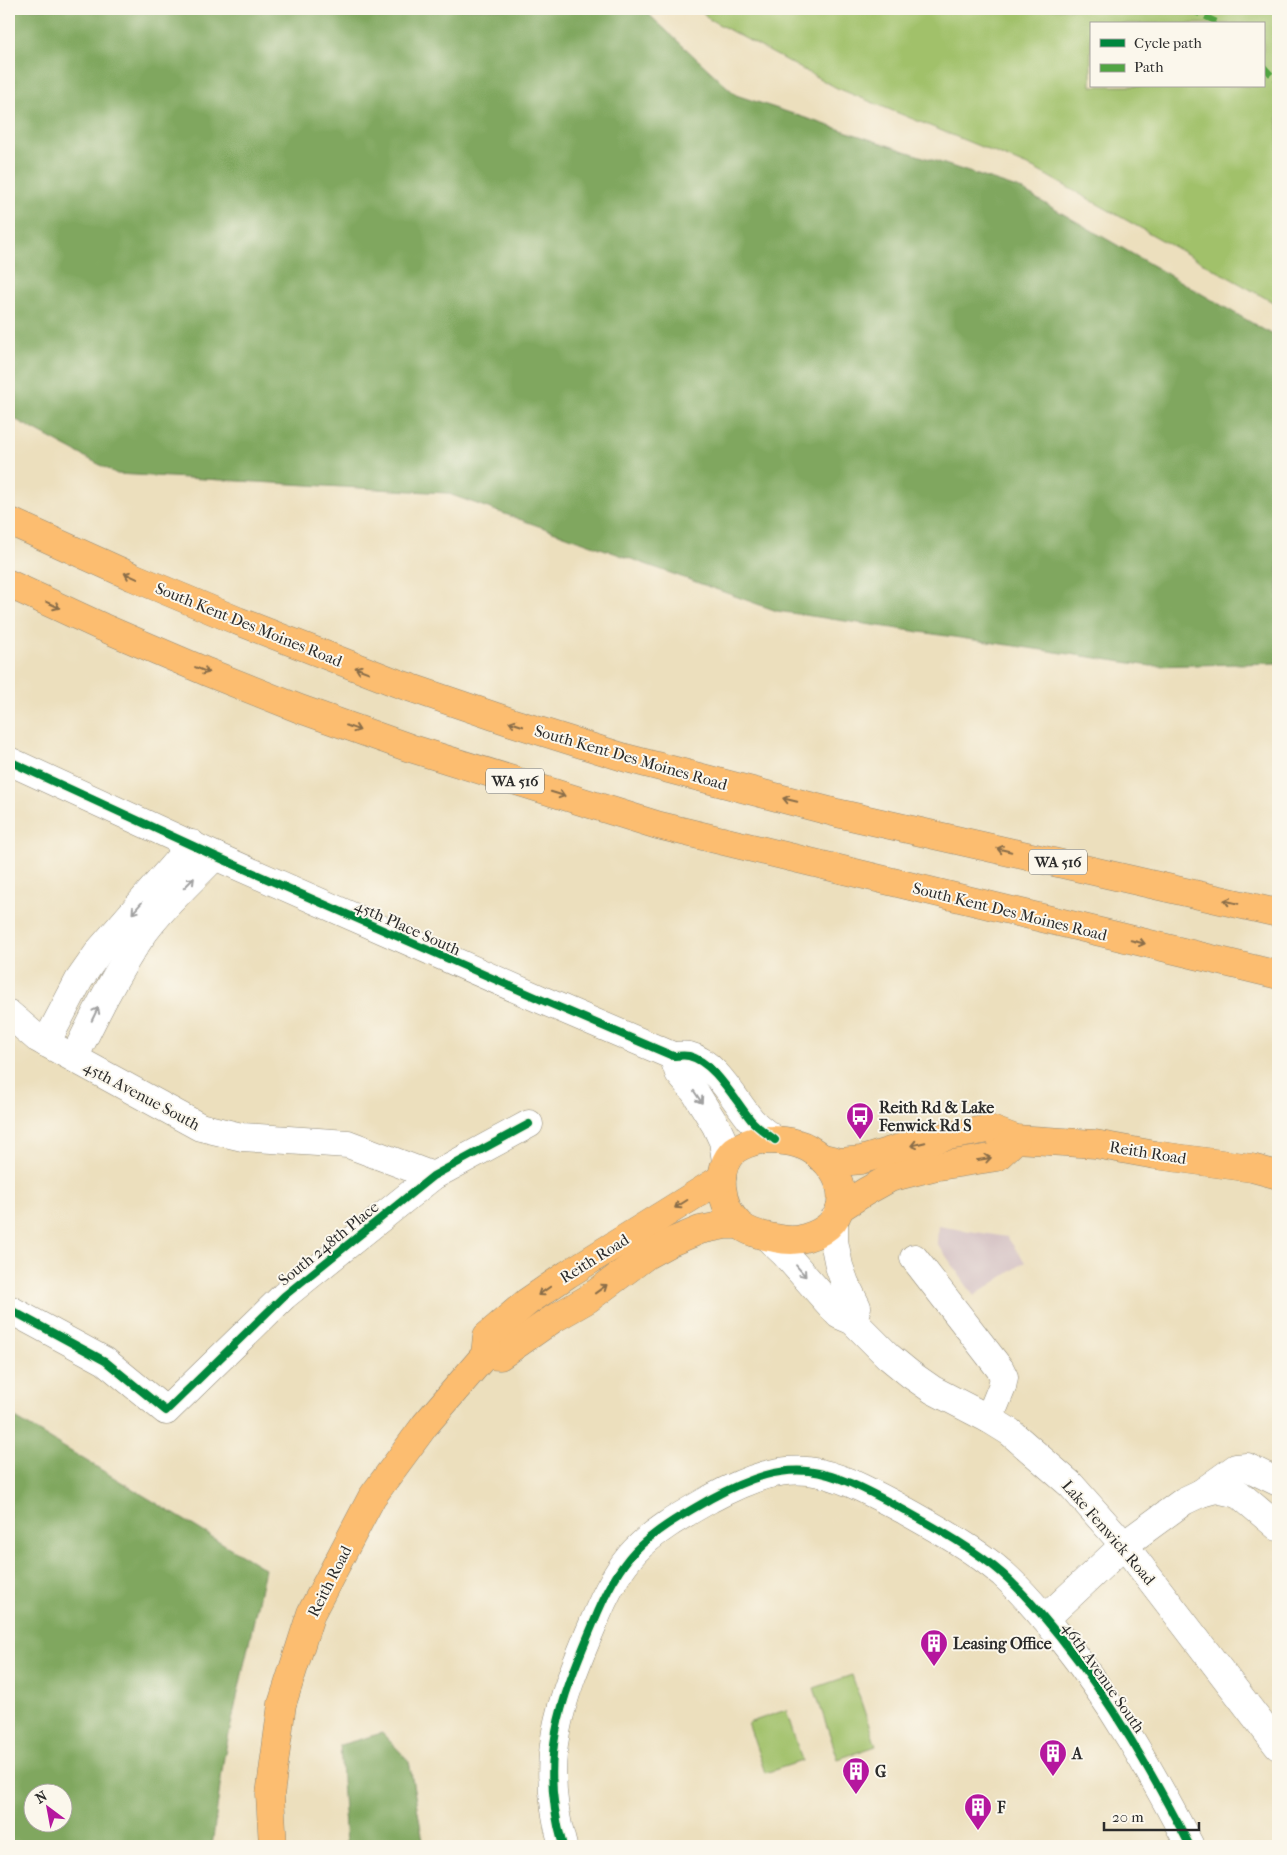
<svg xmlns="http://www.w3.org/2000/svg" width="1287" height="1855" font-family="'IM FELL French Canon',serif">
  <rect width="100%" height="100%" fill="#fbf7ec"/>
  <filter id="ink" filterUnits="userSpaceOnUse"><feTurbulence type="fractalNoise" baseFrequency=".02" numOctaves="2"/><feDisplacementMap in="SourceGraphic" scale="10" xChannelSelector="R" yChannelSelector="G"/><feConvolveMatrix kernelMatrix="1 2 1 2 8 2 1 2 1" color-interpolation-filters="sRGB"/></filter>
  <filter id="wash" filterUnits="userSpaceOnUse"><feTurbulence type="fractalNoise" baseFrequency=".0096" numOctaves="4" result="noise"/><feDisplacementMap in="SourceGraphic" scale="20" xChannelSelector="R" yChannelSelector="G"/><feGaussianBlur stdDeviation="1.12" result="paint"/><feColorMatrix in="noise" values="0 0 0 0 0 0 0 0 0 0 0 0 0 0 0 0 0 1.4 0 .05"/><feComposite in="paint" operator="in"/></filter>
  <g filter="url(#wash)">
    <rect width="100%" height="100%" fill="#ecdfbd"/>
    <path fill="#d2bec1" d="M 938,1226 L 1007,1237 L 1025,1262 L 974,1296 L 937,1243 Z"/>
    <g fill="#a1c16a" stroke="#66764a" fill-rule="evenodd">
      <path d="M 700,9 L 1278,9 L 1278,305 L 1035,169 L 837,88 L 709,19 ZM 1091,24 L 1263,24 L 1263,86 L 1091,86 Z"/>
      <path d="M 852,1675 L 876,1746 L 838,1759 L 814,1688 Z"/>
      <path d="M 786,1710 L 802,1761 L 765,1773 L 748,1723 Z"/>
    </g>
    <g fill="#80a75e" stroke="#566944" fill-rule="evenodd">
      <path d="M 9,9 L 643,9 L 736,95 L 1020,189 L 1278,338 L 1278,663 L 1151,666 L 777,611 L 446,493 L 117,474 L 9,416 Z"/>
      <path d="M 9,1414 L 265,1569 L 224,1757 L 212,1846 L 9,1846 ZM 32,1792 L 62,1792 L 62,1822 L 32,1822 Z"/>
      <path d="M 382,1733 L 409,1761 L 424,1846 L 346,1846 L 340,1745 Z"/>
    </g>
  </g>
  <g filter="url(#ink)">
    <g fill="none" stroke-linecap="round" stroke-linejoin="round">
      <g stroke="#8c8574" stroke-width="29">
        <g id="minor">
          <path d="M 9,761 L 215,856 L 542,1000 L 673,1056 C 678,1056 684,1055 689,1056 C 715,1062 735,1101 751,1120 C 758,1128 767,1134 775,1140"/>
          <path d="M 9,1014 L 37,1038 L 200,1127 L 242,1137 L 348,1144 L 433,1176"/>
          <path d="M 46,1043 L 79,980 L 100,950 L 192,844"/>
          <path d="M 673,1056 L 679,1073 L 695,1092 L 716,1126 L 723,1141 L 726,1161"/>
          <path d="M 74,1058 C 94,1017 114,976 140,938 C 161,908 190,882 215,856"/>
          <path d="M 834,1219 L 834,1241 L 839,1266 L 845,1283 L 857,1307 L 853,1321"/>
          <path d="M 767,1237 L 784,1253 L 839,1315 L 853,1321 L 888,1356 L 910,1374 L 933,1390 L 989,1419 L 1010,1432 L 1071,1485 L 1124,1545 L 1278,1746"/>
          <path d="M 914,1258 L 1000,1369 L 1004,1377 L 1002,1387 L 989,1419"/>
          <path d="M 9,1309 L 105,1361 L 166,1411 L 284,1296 L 433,1176 L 529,1124"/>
          <path d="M 1201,1493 L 1216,1489 L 1239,1494 L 1278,1527"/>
          <path d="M 1045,1619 L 1124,1545 L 1184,1501 L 1201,1493 L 1236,1468 L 1247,1467 L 1278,1482"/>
          <path d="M 563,1846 C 538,1759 559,1704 593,1624 C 603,1599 616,1571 635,1551 C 656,1529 684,1514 710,1499 C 795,1453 824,1467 904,1510 C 938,1529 974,1549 1003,1574 C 1024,1593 1042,1615 1060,1637 C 1112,1702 1152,1773 1190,1846"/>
        </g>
      </g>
      <g stroke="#8c8574" stroke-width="29">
        <g id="major">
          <path d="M 760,1140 C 776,1140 793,1140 808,1148 C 849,1171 857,1223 805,1238 C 796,1241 784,1240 775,1238 C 763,1236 749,1233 740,1225 C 720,1207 714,1168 735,1150 C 743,1144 751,1142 760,1140 Z"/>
          <path d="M 820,1157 L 841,1162 L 861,1160 L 903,1147 L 948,1136 L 989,1129 L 1016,1139 L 1095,1144 L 1155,1155 L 1252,1168 L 1278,1175"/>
          <path d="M 840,1208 L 865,1192 L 890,1178 L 933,1167 L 997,1157 L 1016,1139"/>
          <path d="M 485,1355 L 500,1356 L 553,1319 L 588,1299 L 647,1255 L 671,1242 L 700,1230 L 725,1225 L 740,1225"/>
          <path d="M 273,1846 L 270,1795 L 282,1704 L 311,1613 L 372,1497 L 425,1425 L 485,1355 L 487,1336 L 527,1302 L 568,1274 L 722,1178"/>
        </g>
      </g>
      <g stroke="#8c8574" stroke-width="29">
        <g id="highway">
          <path d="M 9,521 L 133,577 L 238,621 L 397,683 L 511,722 L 626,758 L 837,813 L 1278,913"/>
          <path d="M 9,584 L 102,627 L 207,672 L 300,709 L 410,748 L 657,825 L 1278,975"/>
        </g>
      </g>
      <use href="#minor" stroke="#fff" stroke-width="28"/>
      <use href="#major" stroke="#fcbd6f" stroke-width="28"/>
      <use href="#highway" stroke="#fcbd6f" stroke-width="28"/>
      <g stroke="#51a443" stroke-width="6" stroke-dasharray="12 6" stroke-linecap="butt">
        <path d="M 1189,9 L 1221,24"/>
        <path d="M 1263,66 L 1278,82"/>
      </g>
      <g stroke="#fbf7ec" stroke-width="11">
        <g id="cycleway">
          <path d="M 9,761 L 215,856 L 542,1000 L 673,1056 C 678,1056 684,1055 689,1056 C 715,1062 735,1101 751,1120 C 758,1128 767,1134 775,1140"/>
          <path d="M 9,1309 L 105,1361 L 166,1411 L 284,1296 L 433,1176 L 529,1124"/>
          <path d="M 563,1846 C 538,1759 559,1704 593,1624 C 603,1599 616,1571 635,1551 C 656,1529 684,1514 710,1499 C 795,1453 824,1467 904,1510 C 938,1529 974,1549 1003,1574 C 1024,1593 1042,1615 1060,1637 C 1112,1702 1152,1773 1190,1846"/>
        </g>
      </g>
      <use href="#cycleway" stroke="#00873e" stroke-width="8"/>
    </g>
    <defs><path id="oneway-shaft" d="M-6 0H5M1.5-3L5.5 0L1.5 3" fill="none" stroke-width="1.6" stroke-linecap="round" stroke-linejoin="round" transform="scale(1.25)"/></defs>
    <g stroke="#896d4a">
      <use href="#oneway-shaft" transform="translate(131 576) rotate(-156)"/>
      <use href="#oneway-shaft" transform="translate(53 605) rotate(24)"/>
      <use href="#oneway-shaft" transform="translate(202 670) rotate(23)"/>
      <use href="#oneway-shaft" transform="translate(362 670) rotate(-159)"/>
      <use href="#oneway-shaft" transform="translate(516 724) rotate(-162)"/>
      <use href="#oneway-shaft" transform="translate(353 728) rotate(20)"/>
      <use href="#oneway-shaft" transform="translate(558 794) rotate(17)"/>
      <use href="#oneway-shaft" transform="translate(790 800) rotate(-166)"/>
      <use href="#oneway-shaft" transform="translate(1004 850) rotate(-167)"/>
      <use href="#oneway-shaft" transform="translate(1231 902) rotate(-167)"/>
      <use href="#oneway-shaft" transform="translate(1138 942) rotate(13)"/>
      <use href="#oneway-shaft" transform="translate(918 1144) rotate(167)"/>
      <use href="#oneway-shaft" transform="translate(984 1159) rotate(-9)"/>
      <use href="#oneway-shaft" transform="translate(681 1204) rotate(148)"/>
      <use href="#oneway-shaft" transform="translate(601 1289) rotate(-36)"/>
      <use href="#oneway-shaft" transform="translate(544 1291) rotate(145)"/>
    </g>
    <g stroke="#a0a0a0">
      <use href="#oneway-shaft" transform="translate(189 883) rotate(-45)"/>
      <use href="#oneway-shaft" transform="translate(137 908) rotate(131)"/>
      <use href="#oneway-shaft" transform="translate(95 1014) rotate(-64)"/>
      <use href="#oneway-shaft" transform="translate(698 1097) rotate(56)"/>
      <use href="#oneway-shaft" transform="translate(801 1271) rotate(49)"/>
    </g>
  </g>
  <defs>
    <g id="bus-pin" transform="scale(1.4375)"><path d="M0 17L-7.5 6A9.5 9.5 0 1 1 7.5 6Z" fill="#b5179e" stroke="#fbf7ec"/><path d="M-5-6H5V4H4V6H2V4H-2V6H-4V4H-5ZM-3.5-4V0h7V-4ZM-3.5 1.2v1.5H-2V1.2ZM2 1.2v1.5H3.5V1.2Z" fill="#fff"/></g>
    <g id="building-pin" transform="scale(1.4375)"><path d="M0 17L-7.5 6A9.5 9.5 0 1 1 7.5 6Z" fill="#b5179e" stroke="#fbf7ec"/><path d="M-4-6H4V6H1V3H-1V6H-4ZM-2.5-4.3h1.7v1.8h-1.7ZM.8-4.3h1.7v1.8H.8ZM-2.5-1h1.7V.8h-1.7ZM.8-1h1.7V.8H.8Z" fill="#fff"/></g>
  </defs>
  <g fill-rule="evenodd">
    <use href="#bus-pin" x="860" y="1116"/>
    <use href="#building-pin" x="934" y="1643"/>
    <use href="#building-pin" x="1053" y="1753"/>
    <use href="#building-pin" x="856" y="1771"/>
    <use href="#building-pin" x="978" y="1807"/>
  </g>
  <g text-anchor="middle" stroke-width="4" stroke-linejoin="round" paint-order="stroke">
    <g fill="#fbf7ec" stroke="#696865" stroke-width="1">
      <rect x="486" y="768.5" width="58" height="25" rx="4"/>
      <rect x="1029" y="849.5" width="58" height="25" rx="4"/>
    </g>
    <g font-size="15" font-weight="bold" fill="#2b2b2b">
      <text x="515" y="786">WA 516</text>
      <text x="1058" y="867">WA 516</text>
    </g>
    <g font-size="16" fill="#2b2b2b" stroke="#fbf7ec">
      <text transform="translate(249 624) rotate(22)" y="6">South Kent Des Moines Road</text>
      <text transform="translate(631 757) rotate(16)" y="6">South Kent Des Moines Road</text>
      <text transform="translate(1010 911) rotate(14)" y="6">South Kent Des Moines Road</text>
      <text transform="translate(408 927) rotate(24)" y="6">45th Place South</text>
      <text transform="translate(142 1095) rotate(28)" y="6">45th Avenue South</text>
      <text transform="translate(1148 1152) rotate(9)" y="6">Reith Road</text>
      <text transform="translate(328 1243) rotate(-39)" y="6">South 248th Place</text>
      <text transform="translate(594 1258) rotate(-32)" y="6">Reith Road</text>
      <text transform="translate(1109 1532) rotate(49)" y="6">Lake Fenwick Road</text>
      <text transform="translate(329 1581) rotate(-63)" y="6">Reith Road</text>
      <text transform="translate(1104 1677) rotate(55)" y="6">46th Avenue South</text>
    </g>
    <g font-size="16" font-weight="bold" fill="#2b2b2b" stroke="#fbf7ec" text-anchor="start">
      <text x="879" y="1113">Reith Rd &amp; Lake<tspan x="879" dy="18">Fenwick Rd S</tspan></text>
      <text x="953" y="1649">Leasing Office</text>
      <text x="1072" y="1759">A</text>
      <text x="875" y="1777">G</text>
      <text x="997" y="1813">F</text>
    </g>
  </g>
  <rect width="1287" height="1855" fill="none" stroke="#fbf7ec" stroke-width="30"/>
  <rect x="1090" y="22" width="175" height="65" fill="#fbf7ec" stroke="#a8a59f"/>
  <rect x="1100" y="39" width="25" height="8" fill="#00873e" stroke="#a8a59f"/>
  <text x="1134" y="48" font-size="15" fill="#2b2b2b">Cycle path</text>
  <rect x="1100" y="64" width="25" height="8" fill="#51a443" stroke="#a8a59f"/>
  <text x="1134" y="72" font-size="15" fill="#2b2b2b">Path</text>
  <g transform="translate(48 1808) rotate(328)"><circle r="24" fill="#fbf7ec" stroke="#a8a59f"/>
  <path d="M0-4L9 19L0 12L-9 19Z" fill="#b5179e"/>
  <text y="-8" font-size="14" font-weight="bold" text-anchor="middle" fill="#2b2b2b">N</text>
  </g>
  <path d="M1104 1822v8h95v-8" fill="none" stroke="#2b2b2b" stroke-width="2.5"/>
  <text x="1112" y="1822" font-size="15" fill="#2b2b2b" stroke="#fbf7ec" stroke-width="4" paint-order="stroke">20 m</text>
</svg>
